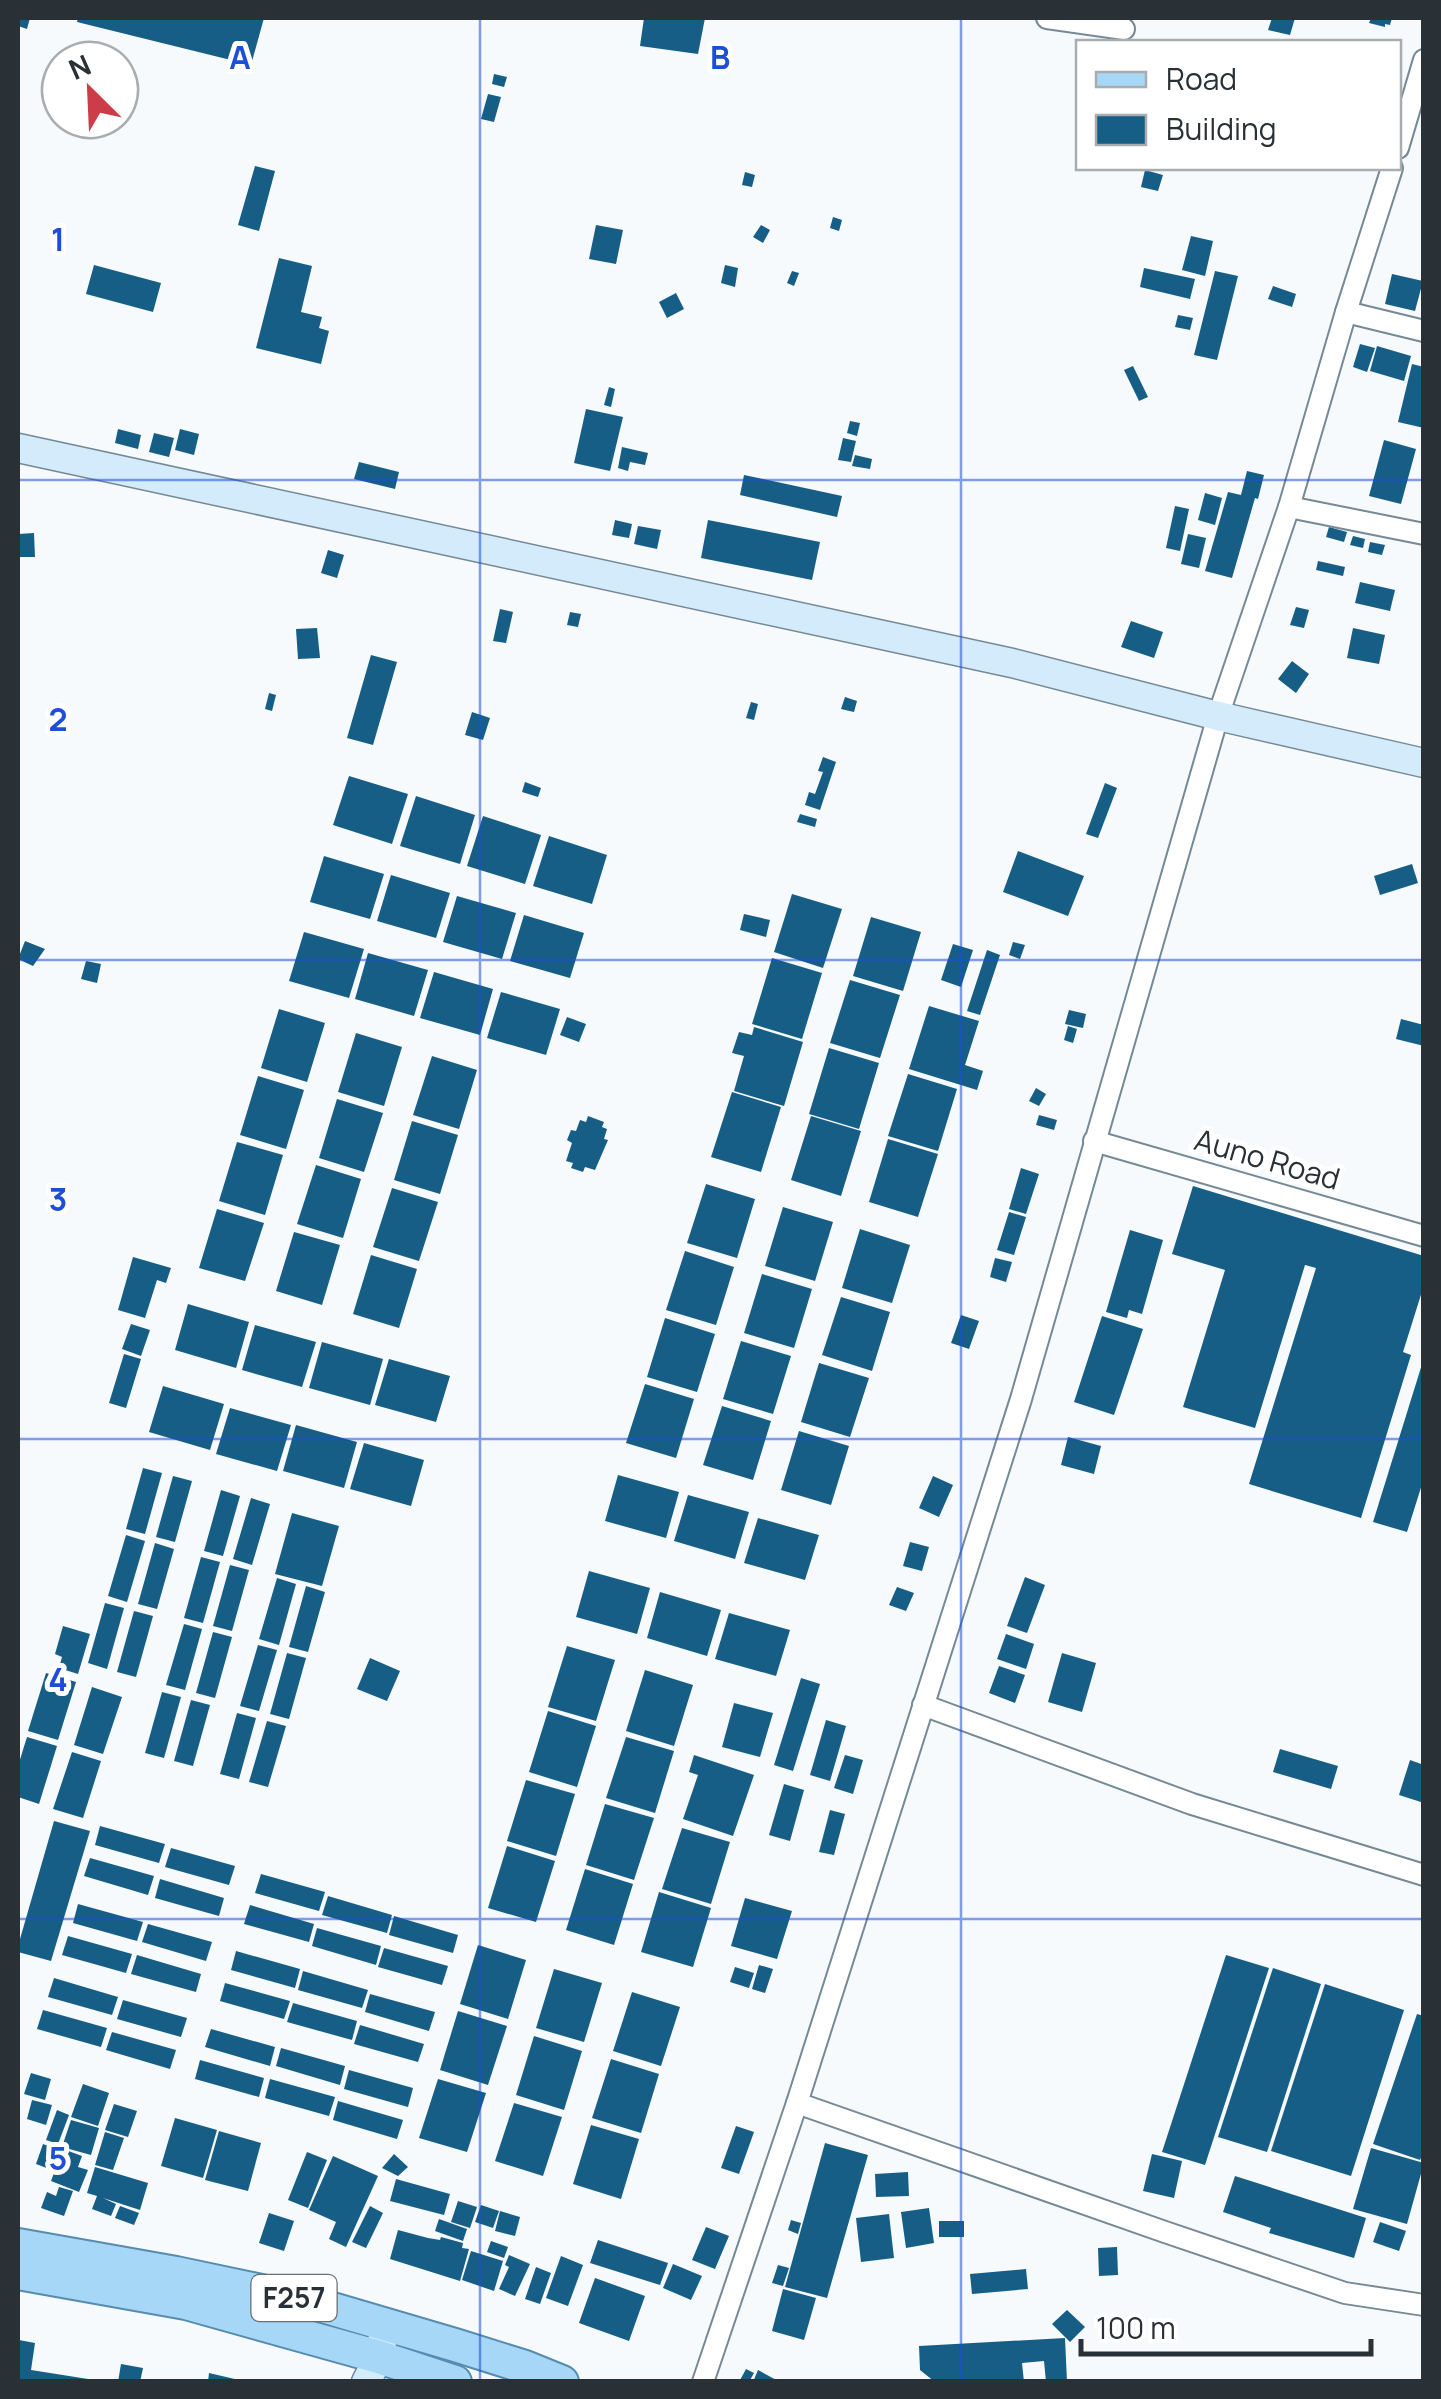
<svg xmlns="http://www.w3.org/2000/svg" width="1441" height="2399" font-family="Manrope,sans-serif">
  <rect width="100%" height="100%" fill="#f6fafd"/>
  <g fill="#165e85">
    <path d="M 18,18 L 30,18 L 27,29 L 18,26 Z"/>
    <path d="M 78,18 L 264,18 L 251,65 L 77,22 Z"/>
    <path d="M 644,18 L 705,18 L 698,54 L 640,46 Z"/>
    <path d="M 1272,18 L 1295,18 L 1290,35 L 1268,30 Z"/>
    <path d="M 1371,18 L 1388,19 L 1392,18 L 1390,25 L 1385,24 L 1385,27 L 1369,23 Z"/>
    <path d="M 494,74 L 507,77 L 504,87 L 492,84 Z"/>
    <path d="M 488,94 L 501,97 L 494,122 L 481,119 Z"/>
    <path d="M 255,166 L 275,171 L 259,231 L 238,225 Z"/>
    <path d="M 1145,170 L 1163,175 L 1158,191 L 1141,187 Z"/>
    <path d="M 745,172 L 755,175 L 752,187 L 742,185 Z"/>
    <path d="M 833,217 L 842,220 L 839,231 L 830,228 Z"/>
    <path d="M 596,225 L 623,230 L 616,264 L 589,259 Z"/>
    <path d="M 761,225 L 770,230 L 763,243 L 753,237 Z"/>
    <path d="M 1191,236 L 1213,241 L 1205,276 L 1182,270 Z"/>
    <path d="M 279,258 L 312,266 L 301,312 L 322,317 L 319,328 L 329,331 L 321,364 L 256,348 Z"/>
    <path d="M 94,265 L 161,283 L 153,312 L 86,294 Z"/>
    <path d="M 725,265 L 738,268 L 735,287 L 721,283 Z"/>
    <path d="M 1144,268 L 1195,279 L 1190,299 L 1140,287 Z"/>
    <path d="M 792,271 L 799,273 L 794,286 L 787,283 Z"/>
    <path d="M 1215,271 L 1238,276 L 1217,360 L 1194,355 Z"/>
    <path d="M 1392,274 L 1423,281 L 1415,311 L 1385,304 Z"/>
    <path d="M 1273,286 L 1296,294 L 1292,307 L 1268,299 Z"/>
    <path d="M 676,293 L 684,309 L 667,318 L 659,302 Z"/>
    <path d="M 1178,315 L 1193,318 L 1190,330 L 1175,327 Z"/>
    <path d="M 1360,344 L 1375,348 L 1367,372 L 1353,367 Z"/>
    <path d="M 1377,346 L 1411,356 L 1404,381 L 1370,371 Z"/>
    <path d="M 1412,364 L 1424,367 L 1424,428 L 1398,422 Z"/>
    <path d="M 1133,366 L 1148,397 L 1139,401 L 1124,370 Z"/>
    <path d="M 609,387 L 615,389 L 611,407 L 604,405 Z"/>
    <path d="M 586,409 L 623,417 L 610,471 L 574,463 Z"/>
    <path d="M 850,421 L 860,423 L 857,436 L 847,433 Z"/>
    <path d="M 118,429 L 141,435 L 138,449 L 115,443 Z"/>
    <path d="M 180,429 L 199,434 L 194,455 L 175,450 Z"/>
    <path d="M 154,433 L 174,438 L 169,457 L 149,452 Z"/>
    <path d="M 843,438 L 856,441 L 851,462 L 838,460 Z"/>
    <path d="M 1384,440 L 1416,449 L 1401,504 L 1369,496 Z"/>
    <path d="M 622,447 L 648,453 L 645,465 L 630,462 L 628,471 L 618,468 Z"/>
    <path d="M 855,455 L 872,459 L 870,469 L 852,466 Z"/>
    <path d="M 359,462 L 399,472 L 395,489 L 354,479 Z"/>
    <path d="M 1247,471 L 1264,475 L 1258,499 L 1255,498 L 1232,578 L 1205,571 L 1228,492 L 1241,495 Z"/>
    <path d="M 744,475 L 842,496 L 837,517 L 740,495 Z"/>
    <path d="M 1205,493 L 1222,498 L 1215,525 L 1198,520 Z"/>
    <path d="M 1175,506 L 1189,509 L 1180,551 L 1166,548 Z"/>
    <path d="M 615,520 L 632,524 L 629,538 L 612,535 Z"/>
    <path d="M 708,520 L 820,542 L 812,580 L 701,558 Z"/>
    <path d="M 638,526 L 661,530 L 657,549 L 634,544 Z"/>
    <path d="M 1329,527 L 1347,532 L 1344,542 L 1326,537 Z"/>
    <path d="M 34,533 L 35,557 L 18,557 L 18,534 Z"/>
    <path d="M 1188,534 L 1206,538 L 1199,568 L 1181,564 Z"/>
    <path d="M 1353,536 L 1365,539 L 1363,548 L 1350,545 Z"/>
    <path d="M 1370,542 L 1385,545 L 1382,555 L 1368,552 Z"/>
    <path d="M 328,550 L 344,555 L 337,578 L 321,573 Z"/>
    <path d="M 1318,561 L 1345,567 L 1343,576 L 1316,570 Z"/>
    <path d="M 1360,582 L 1395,590 L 1390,611 L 1355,603 Z"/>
    <path d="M 1296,607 L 1309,610 L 1304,628 L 1290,625 Z"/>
    <path d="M 500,609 L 513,612 L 506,643 L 493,641 Z"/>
    <path d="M 570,612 L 581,614 L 578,627 L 567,625 Z"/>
    <path d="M 1131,621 L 1163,632 L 1154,658 L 1121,647 Z"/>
    <path d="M 317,628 L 320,658 L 298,659 L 296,629 Z"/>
    <path d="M 1353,628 L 1385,635 L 1379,664 L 1347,658 Z"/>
    <path d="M 371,655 L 397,662 L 373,745 L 347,738 Z"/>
    <path d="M 1292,661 L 1309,674 L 1296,693 L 1278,679 Z"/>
    <path d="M 269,693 L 276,695 L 272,711 L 265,709 Z"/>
    <path d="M 845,697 L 857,701 L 854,712 L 841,709 Z"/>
    <path d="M 751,702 L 758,704 L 754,720 L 746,718 Z"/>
    <path d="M 472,712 L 490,718 L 483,740 L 465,735 Z"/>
    <path d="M 823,757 L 836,762 L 820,810 L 805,805 L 809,792 L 815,794 L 823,772 L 818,771 Z"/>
    <path d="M 349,776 L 408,794 L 392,844 L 333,825 Z"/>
    <path d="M 525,782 L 541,788 L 538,797 L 522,792 Z"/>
    <path d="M 1105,783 L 1117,788 L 1098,838 L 1086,834 Z"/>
    <path d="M 416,796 L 475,815 L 460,864 L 400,846 Z"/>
    <path d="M 800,814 L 817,819 L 815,827 L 797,822 Z"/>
    <path d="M 483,816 L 541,835 L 525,884 L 467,866 Z"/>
    <path d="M 549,836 L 607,855 L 592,904 L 533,886 Z"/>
    <path d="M 1018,851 L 1084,876 L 1068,916 L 1003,892 Z"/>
    <path d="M 324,856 L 384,874 L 370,919 L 310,902 Z"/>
    <path d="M 1412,864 L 1418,883 L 1380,895 L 1374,876 Z"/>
    <path d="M 391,875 L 450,893 L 436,938 L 377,921 Z"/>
    <path d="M 792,894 L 842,909 L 823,968 L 774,952 Z"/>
    <path d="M 457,896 L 516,913 L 502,959 L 443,942 Z"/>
    <path d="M 744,914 L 770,920 L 766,937 L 740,930 Z"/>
    <path d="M 524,915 L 584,933 L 570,978 L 510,961 Z"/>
    <path d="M 871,917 L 921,932 L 903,991 L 853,976 Z"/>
    <path d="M 304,932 L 364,949 L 349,998 L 289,981 Z"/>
    <path d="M 25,941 L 45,949 L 33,966 L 18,959 Z"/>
    <path d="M 1013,942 L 1025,945 L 1020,959 L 1009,955 Z"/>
    <path d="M 953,944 L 973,950 L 961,987 L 941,980 Z"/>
    <path d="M 987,950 L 1000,955 L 980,1015 L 967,1011 Z"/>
    <path d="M 368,953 L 428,970 L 414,1016 L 355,999 Z"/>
    <path d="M 772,958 L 822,973 L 802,1039 L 752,1024 Z"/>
    <path d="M 86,961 L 101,964 L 97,983 L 81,979 Z"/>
    <path d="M 434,972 L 493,989 L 480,1035 L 420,1018 Z"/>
    <path d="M 850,980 L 900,995 L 880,1058 L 830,1043 Z"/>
    <path d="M 501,992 L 560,1009 L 546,1055 L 487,1038 Z"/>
    <path d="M 929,1006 L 979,1021 L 965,1065 L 983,1071 L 977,1090 L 909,1069 Z"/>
    <path d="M 279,1009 L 325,1023 L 307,1082 L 261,1068 Z"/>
    <path d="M 1069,1010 L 1086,1014 L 1083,1028 L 1065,1024 Z"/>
    <path d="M 567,1017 L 586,1024 L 579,1042 L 560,1035 Z"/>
    <path d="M 1401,1019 L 1424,1025 L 1424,1046 L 1396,1039 Z"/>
    <path d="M 1068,1026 L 1077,1029 L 1073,1043 L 1064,1040 Z"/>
    <path d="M 754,1027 L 803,1042 L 784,1106 L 734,1091 L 744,1056 L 732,1053 L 739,1032 L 752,1035 Z"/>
    <path d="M 356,1033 L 402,1047 L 384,1106 L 338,1092 Z"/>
    <path d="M 829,1048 L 879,1063 L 859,1129 L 809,1114 Z"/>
    <path d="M 432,1056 L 477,1070 L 459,1129 L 413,1115 Z"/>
    <path d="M 908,1074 L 957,1089 L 938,1151 L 888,1136 Z"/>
    <path d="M 258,1076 L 304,1090 L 286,1149 L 240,1135 Z"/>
    <path d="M 1036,1088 L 1046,1094 L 1039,1106 L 1029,1101 Z"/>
    <path d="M 732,1092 L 781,1107 L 761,1172 L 711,1157 Z"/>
    <path d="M 337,1099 L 383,1113 L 364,1172 L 319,1158 Z"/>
    <path d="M 1039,1115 L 1057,1120 L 1054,1130 L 1036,1125 Z"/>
    <path d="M 588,1116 L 604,1122 L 602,1127 L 607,1129 L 604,1139 L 608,1140 L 595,1170 L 585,1167 L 583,1172 L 571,1168 L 573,1163 L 566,1161 L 572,1143 L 567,1140 L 571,1130 L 576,1131 L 580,1120 L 586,1122 Z"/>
    <path d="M 811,1116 L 861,1131 L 841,1196 L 791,1180 Z"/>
    <path d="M 412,1121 L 458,1135 L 440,1194 L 394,1180 Z"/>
    <path d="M 888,1139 L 938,1154 L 918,1217 L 869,1202 Z"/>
    <path d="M 237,1142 L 283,1155 L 265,1215 L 219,1201 Z"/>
    <path d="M 316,1165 L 361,1179 L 343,1238 L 297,1224 Z"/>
    <path d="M 1021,1168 L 1039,1174 L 1026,1214 L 1009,1209 Z"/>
    <path d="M 706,1184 L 755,1199 L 737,1258 L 687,1243 Z"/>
    <path d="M 1193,1186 L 1424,1256 L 1424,1285 L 1403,1352 L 1411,1355 L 1361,1518 L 1249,1484 L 1316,1268 L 1305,1265 L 1255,1428 L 1183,1407 L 1225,1270 L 1172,1254 Z"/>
    <path d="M 392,1188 L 438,1202 L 419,1261 L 373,1247 Z"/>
    <path d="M 783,1207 L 833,1222 L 815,1281 L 765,1266 Z"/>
    <path d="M 217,1209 L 264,1223 L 245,1281 L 199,1268 Z"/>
    <path d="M 1009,1212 L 1026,1217 L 1014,1255 L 997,1250 Z"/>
    <path d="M 860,1229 L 910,1245 L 892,1303 L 842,1288 Z"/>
    <path d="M 1130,1230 L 1163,1240 L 1142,1314 L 1129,1310 L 1127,1318 L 1106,1312 Z"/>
    <path d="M 294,1232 L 340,1245 L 322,1305 L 276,1291 Z"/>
    <path d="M 685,1251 L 734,1267 L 716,1325 L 666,1310 Z"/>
    <path d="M 371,1255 L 417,1269 L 399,1328 L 353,1314 Z"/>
    <path d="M 133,1257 L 171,1268 L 166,1283 L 157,1280 L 145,1318 L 118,1310 Z"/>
    <path d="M 995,1258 L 1012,1262 L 1006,1282 L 990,1277 Z"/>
    <path d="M 762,1274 L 812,1289 L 794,1348 L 744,1333 Z"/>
    <path d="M 841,1297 L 890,1312 L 872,1371 L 822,1355 Z"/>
    <path d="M 188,1304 L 249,1322 L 236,1368 L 175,1350 Z"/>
    <path d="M 961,1315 L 979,1321 L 969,1349 L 951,1343 Z"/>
    <path d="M 1102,1316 L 1143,1329 L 1114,1415 L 1074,1402 Z"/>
    <path d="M 665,1318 L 715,1334 L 697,1392 L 647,1377 Z"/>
    <path d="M 131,1324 L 150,1330 L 141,1356 L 122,1349 Z"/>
    <path d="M 255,1325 L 316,1342 L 302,1387 L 242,1370 Z"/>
    <path d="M 741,1341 L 791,1356 L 773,1414 L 723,1399 Z"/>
    <path d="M 322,1342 L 383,1359 L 370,1405 L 309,1388 Z"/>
    <path d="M 124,1354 L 141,1359 L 126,1408 L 109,1403 Z"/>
    <path d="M 389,1359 L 450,1376 L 436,1422 L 375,1405 Z"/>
    <path d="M 1423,1361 L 1424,1478 L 1407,1532 L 1373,1522 Z"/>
    <path d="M 819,1363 L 869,1378 L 850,1437 L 801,1422 Z"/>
    <path d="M 645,1384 L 694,1399 L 676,1458 L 626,1443 Z"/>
    <path d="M 163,1386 L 224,1404 L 210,1450 L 149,1432 Z"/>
    <path d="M 722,1406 L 771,1421 L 753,1480 L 703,1465 Z"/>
    <path d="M 230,1408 L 291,1425 L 277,1471 L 216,1454 Z"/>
    <path d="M 296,1425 L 357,1442 L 344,1488 L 283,1471 Z"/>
    <path d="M 799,1431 L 849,1446 L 831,1505 L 781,1490 Z"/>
    <path d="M 1068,1437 L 1101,1446 L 1094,1474 L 1061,1465 Z"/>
    <path d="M 364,1443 L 424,1460 L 411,1506 L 350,1489 Z"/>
    <path d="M 143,1468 L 162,1473 L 145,1534 L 126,1529 Z"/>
    <path d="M 618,1475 L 679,1492 L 666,1538 L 605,1521 Z"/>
    <path d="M 173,1476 L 192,1481 L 175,1542 L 156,1537 Z"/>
    <path d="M 933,1476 L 953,1485 L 939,1517 L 919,1508 Z"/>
    <path d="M 221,1490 L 240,1496 L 223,1556 L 204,1551 Z"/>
    <path d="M 688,1495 L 749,1512 L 735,1559 L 674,1541 Z"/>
    <path d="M 251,1498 L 270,1504 L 252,1565 L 233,1559 Z"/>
    <path d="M 292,1513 L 339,1526 L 322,1586 L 275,1574 Z"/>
    <path d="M 758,1518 L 819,1535 L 805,1580 L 744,1563 Z"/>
    <path d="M 126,1535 L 145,1541 L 127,1602 L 108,1596 Z"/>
    <path d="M 910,1542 L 929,1547 L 922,1571 L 903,1566 Z"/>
    <path d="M 155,1543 L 174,1549 L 157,1609 L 138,1604 Z"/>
    <path d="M 201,1557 L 220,1562 L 203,1623 L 184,1618 Z"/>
    <path d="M 230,1565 L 249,1570 L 232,1631 L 213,1626 Z"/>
    <path d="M 589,1571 L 650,1588 L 637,1634 L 576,1617 Z"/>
    <path d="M 1025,1577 L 1045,1585 L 1027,1633 L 1007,1626 Z"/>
    <path d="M 277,1578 L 296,1584 L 279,1645 L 259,1639 Z"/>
    <path d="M 306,1586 L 325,1592 L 308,1652 L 289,1647 Z"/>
    <path d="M 897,1587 L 914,1593 L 906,1611 L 889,1605 Z"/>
    <path d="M 660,1592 L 721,1610 L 707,1656 L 647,1638 Z"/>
    <path d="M 105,1603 L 124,1608 L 107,1669 L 88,1663 Z"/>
    <path d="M 134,1611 L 153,1616 L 136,1677 L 117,1672 Z"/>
    <path d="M 729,1613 L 790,1630 L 776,1676 L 715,1659 Z"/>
    <path d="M 184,1624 L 202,1629 L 185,1690 L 166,1685 Z"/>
    <path d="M 63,1626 L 90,1634 L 78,1674 L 59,1668 L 62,1657 L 55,1654 Z"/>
    <path d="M 213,1632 L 232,1637 L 215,1698 L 196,1693 Z"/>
    <path d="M 1006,1634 L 1034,1644 L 1026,1669 L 997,1659 Z"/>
    <path d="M 258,1645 L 277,1650 L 259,1711 L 240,1706 Z"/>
    <path d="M 567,1646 L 615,1660 L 596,1721 L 548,1707 Z"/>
    <path d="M 287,1653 L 306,1658 L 289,1719 L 270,1714 Z"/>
    <path d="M 1062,1653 L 1096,1663 L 1082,1712 L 1048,1702 Z"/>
    <path d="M 370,1658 L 400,1671 L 387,1701 L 357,1689 Z"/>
    <path d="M 999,1666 L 1025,1675 L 1015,1703 L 989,1693 Z"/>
    <path d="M 645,1670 L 693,1685 L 674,1746 L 626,1731 Z"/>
    <path d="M 46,1673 L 76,1682 L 58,1740 L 28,1731 Z"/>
    <path d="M 801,1678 L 820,1684 L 793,1771 L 774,1765 Z"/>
    <path d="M 92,1687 L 122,1697 L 103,1754 L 74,1745 Z"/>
    <path d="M 162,1692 L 181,1697 L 164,1758 L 145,1753 Z"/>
    <path d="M 191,1700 L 210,1705 L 193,1766 L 174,1761 Z"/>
    <path d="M 734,1703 L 773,1713 L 760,1757 L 722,1747 Z"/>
    <path d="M 548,1711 L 596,1726 L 577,1787 L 529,1772 Z"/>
    <path d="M 237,1713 L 256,1718 L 239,1779 L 220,1774 Z"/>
    <path d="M 826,1720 L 846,1726 L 830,1781 L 810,1775 Z"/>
    <path d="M 267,1721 L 286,1726 L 268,1787 L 249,1782 Z"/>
    <path d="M 27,1737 L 57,1746 L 39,1804 L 18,1797 L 18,1766 Z"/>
    <path d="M 626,1737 L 674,1751 L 655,1813 L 606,1798 Z"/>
    <path d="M 1280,1749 L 1338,1766 L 1331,1789 L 1273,1772 Z"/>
    <path d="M 72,1752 L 101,1761 L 83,1818 L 53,1809 Z"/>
    <path d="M 694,1755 L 754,1775 L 733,1836 L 683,1819 L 698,1775 L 689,1772 Z"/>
    <path d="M 845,1755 L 863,1760 L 853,1794 L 834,1788 Z"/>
    <path d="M 1410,1760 L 1424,1765 L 1424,1803 L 1399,1795 Z"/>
    <path d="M 526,1780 L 575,1794 L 556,1856 L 507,1841 Z"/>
    <path d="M 784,1784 L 804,1790 L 790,1841 L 769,1835 Z"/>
    <path d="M 605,1804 L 654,1818 L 634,1880 L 586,1865 Z"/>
    <path d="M 830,1810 L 845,1814 L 834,1855 L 819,1852 Z"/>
    <path d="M 54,1821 L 90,1831 L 51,1961 L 18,1952 L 18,1946 Z"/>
    <path d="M 100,1826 L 165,1844 L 159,1863 L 95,1845 Z"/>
    <path d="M 682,1828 L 730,1842 L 711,1904 L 662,1889 Z"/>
    <path d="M 507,1846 L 555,1861 L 536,1922 L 488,1908 Z"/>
    <path d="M 171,1848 L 235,1866 L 229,1885 L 165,1867 Z"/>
    <path d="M 90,1858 L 154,1876 L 148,1895 L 84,1876 Z"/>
    <path d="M 585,1869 L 633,1884 L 614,1945 L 566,1930 Z"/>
    <path d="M 261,1874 L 325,1892 L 319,1911 L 255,1893 Z"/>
    <path d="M 160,1879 L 224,1898 L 219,1916 L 155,1898 Z"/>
    <path d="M 659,1892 L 711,1908 L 693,1967 L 641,1952 Z"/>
    <path d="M 328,1896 L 392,1915 L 387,1933 L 322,1915 Z"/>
    <path d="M 745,1898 L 792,1911 L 777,1959 L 731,1946 Z"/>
    <path d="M 78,1904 L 143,1922 L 137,1941 L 73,1923 Z"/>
    <path d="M 250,1905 L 314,1924 L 309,1942 L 244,1924 Z"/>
    <path d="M 394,1916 L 458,1935 L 453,1953 L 389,1935 Z"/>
    <path d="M 148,1924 L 212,1942 L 206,1961 L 142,1942 Z"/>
    <path d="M 317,1928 L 381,1946 L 376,1965 L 312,1946 Z"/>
    <path d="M 68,1936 L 132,1954 L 126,1973 L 62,1955 Z"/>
    <path d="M 478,1945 L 526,1960 L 508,2019 L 460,2004 Z"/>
    <path d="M 384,1948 L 448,1966 L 442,1985 L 378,1967 Z"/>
    <path d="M 236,1951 L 300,1969 L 295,1988 L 231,1970 Z"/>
    <path d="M 137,1955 L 201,1974 L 196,1992 L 131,1974 Z"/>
    <path d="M 1226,1955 L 1269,1968 L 1205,2165 L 1162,2152 Z"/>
    <path d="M 759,1965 L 773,1969 L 765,1993 L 752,1989 Z"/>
    <path d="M 735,1967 L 754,1973 L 749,1988 L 730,1982 Z"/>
    <path d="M 1273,1968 L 1321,1984 L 1267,2152 L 1218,2137 Z"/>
    <path d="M 554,1969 L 602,1983 L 584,2042 L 536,2028 Z"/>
    <path d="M 303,1971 L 368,1990 L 362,2008 L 298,1990 Z"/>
    <path d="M 54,1978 L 118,1997 L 112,2015 L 48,1997 Z"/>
    <path d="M 225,1983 L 290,2001 L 284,2019 L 220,2001 Z"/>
    <path d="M 1325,1984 L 1404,2010 L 1351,2176 L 1271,2151 Z"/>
    <path d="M 632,1992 L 680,2007 L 661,2066 L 613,2051 Z"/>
    <path d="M 370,1994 L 435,2012 L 429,2031 L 365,2012 Z"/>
    <path d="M 123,2000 L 187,2018 L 181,2037 L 117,2019 Z"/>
    <path d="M 293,2003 L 357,2021 L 352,2040 L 287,2022 Z"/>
    <path d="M 43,2010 L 107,2028 L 101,2047 L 37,2029 Z"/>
    <path d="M 458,2011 L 507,2026 L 488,2085 L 440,2070 Z"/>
    <path d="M 1417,2014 L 1424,2016 L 1424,2151 L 1420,2160 L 1373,2144 Z"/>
    <path d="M 360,2025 L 424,2044 L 418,2062 L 354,2044 Z"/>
    <path d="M 211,2029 L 275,2047 L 270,2066 L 205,2047 Z"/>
    <path d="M 112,2032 L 176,2050 L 170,2069 L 106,2050 Z"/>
    <path d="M 534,2036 L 582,2051 L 564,2110 L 516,2095 Z"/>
    <path d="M 281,2048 L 345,2066 L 340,2085 L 276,2066 Z"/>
    <path d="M 611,2059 L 659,2074 L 641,2133 L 592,2118 Z"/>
    <path d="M 200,2060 L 264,2078 L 259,2097 L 195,2079 Z"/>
    <path d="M 349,2070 L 413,2088 L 408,2107 L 344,2089 Z"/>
    <path d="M 31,2073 L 51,2079 L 45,2100 L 24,2094 Z"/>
    <path d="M 270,2079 L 335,2097 L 329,2116 L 265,2098 Z"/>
    <path d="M 438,2079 L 486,2093 L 467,2152 L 419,2138 Z"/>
    <path d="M 83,2084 L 109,2093 L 98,2126 L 71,2117 Z"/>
    <path d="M 32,2100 L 52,2105 L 46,2125 L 27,2119 Z"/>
    <path d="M 338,2101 L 403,2120 L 397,2139 L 333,2120 Z"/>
    <path d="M 514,2103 L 562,2117 L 543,2176 L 495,2161 Z"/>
    <path d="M 114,2104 L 137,2111 L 128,2137 L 105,2130 Z"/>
    <path d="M 57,2110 L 69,2115 L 58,2144 L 46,2140 Z"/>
    <path d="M 175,2118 L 217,2130 L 203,2178 L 161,2166 Z"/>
    <path d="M 71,2120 L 99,2128 L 91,2155 L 62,2147 Z"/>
    <path d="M 591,2125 L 639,2139 L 621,2199 L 573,2184 Z"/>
    <path d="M 736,2126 L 754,2132 L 739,2174 L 721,2168 Z"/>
    <path d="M 219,2131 L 261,2143 L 248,2191 L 205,2180 Z"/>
    <path d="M 105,2132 L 124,2138 L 113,2170 L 95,2165 Z"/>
    <path d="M 825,2143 L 868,2155 L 827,2298 L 785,2287 Z"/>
    <path d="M 43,2144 L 59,2150 L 52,2170 L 36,2164 Z"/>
    <path d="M 1371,2148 L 1424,2163 L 1407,2224 L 1353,2209 Z"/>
    <path d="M 63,2149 L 82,2156 L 78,2167 L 88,2170 L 79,2192 L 51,2181 Z"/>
    <path d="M 307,2152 L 327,2160 L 308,2208 L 288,2200 Z"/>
    <path d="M 394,2154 L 408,2167 L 398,2176 L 382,2168 Z"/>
    <path d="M 1152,2154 L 1182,2161 L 1174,2198 L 1143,2191 Z"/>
    <path d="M 333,2156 L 378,2176 L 346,2247 L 329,2239 L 336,2222 L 309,2210 Z"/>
    <path d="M 95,2167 L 148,2183 L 140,2210 L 103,2198 L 116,2204 L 111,2216 L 92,2209 L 97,2196 L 87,2193 Z"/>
    <path d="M 908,2172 L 909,2196 L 876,2197 L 875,2174 Z"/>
    <path d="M 1235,2176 L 1366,2218 L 1354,2258 L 1269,2233 L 1271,2228 L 1223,2212 Z"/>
    <path d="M 396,2179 L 450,2194 L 444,2215 L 390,2201 Z"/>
    <path d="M 59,2187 L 73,2191 L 64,2216 L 41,2208 L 47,2192 L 56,2196 Z"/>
    <path d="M 458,2201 L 477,2207 L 470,2228 L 451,2222 Z"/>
    <path d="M 481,2205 L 499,2211 L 493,2228 L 475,2222 Z"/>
    <path d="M 120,2206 L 139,2213 L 134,2225 L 115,2218 Z"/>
    <path d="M 370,2206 L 383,2213 L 366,2248 L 352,2242 Z"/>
    <path d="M 929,2208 L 934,2243 L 906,2248 L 901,2212 Z"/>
    <path d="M 500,2211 L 520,2217 L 515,2236 L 495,2231 Z"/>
    <path d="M 269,2213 L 294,2221 L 284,2251 L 259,2243 Z"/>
    <path d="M 889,2214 L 894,2258 L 861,2262 L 856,2218 Z"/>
    <path d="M 439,2219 L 467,2229 L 463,2241 L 435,2231 Z"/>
    <path d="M 791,2220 L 801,2223 L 798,2234 L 788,2230 Z"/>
    <rect x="939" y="2221" width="25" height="16"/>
    <path d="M 1380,2222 L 1406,2231 L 1399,2251 L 1373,2242 Z"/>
    <path d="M 706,2227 L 729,2236 L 715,2269 L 692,2260 Z"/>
    <path d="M 398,2230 L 428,2238 L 440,2240 L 441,2237 L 463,2243 L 462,2248 L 469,2249 L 460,2281 L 390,2259 Z"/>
    <path d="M 598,2240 L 668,2263 L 660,2285 L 590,2263 Z"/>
    <path d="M 491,2241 L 508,2247 L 504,2258 L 487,2252 Z"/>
    <path d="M 1117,2247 L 1118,2275 L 1099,2276 L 1098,2248 Z"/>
    <path d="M 471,2251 L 503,2261 L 494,2291 L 462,2280 Z"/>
    <path d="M 509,2255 L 530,2264 L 515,2296 L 499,2289 L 509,2267 L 505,2265 Z"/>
    <path d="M 561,2256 L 583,2265 L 568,2306 L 546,2298 Z"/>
    <path d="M 673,2264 L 702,2276 L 691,2300 L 663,2288 Z"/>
    <path d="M 778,2265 L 789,2268 L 783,2286 L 772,2283 Z"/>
    <path d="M 536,2267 L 551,2273 L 540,2304 L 525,2299 Z"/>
    <path d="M 1026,2269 L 1028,2289 L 972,2294 L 970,2274 Z"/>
    <path d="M 595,2278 L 645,2296 L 629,2341 L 579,2323 Z"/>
    <path d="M 783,2289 L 816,2298 L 804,2340 L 772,2331 Z"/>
    <path d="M 1067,2310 L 1085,2327 L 1070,2342 L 1052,2324 Z"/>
    <path d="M 1065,2338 L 1067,2382 L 1046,2382 L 1044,2361 L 1022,2363 L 1024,2382 L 935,2382 L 920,2370 L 919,2346 Z"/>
    <path d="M 19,2340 L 35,2343 L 31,2370 L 88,2379 L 87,2382 L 18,2382 Z"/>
    <path d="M 121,2364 L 143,2368 L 140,2382 L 118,2382 Z"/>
    <path d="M 746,2369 L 754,2373 L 749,2382 L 739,2382 Z"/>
    <path d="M 758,2370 L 780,2382 L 753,2382 Z"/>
    <path d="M 209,2373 L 239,2380 L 238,2382 L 208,2382 Z"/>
  </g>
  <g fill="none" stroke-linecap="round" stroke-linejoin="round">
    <g stroke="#768996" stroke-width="24">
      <g id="street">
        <path d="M 1047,18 L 1124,29"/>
        <path d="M 1398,148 L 1424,60"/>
        <path d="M 1346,312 L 1424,331"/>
        <path d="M 1289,507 L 1424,534"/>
        <path d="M 1094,1141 L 1424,1236"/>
        <path d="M 923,1705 L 1192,1804 L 1424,1875"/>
        <path d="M 797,2103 L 1165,2232 L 1345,2293 L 1424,2305"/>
        <path d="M 703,2382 L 797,2103 L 1021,1399 L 1218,716 L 1289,507 L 1346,312 L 1392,168"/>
      </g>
    </g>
    <g stroke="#768996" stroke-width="31">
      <g id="secondary">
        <path d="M 18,448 L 1012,663 L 1218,716 L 1424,763"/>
        <path d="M 366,2382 L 379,2357 L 383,2337"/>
      </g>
    </g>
    <g stroke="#558caf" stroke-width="36">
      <g id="primary">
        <path d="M 18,2245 L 176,2273 L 295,2298 L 455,2345 L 525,2367 L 562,2382"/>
        <path d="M 18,2273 L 186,2303 L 379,2357 L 455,2382"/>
      </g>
    </g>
    <use href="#street" stroke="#fff" stroke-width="20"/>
    <use href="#secondary" stroke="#d3ebfa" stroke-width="28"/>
    <use href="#primary" stroke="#a7d7f6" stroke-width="32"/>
  </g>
  <path fill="none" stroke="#1d4ed8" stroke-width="2.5" stroke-opacity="0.55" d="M 480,18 L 480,2382M 961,18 L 961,2382M 18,480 L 1424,480M 18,960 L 1424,960M 18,1439 L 1424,1439M 18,1919 L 1424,1919"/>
  <g text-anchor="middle" stroke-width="10" stroke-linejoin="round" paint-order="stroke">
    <rect fill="#fff" stroke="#696f72" stroke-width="2.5" x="251.5" y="2275" width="85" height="46" rx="8"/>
    <g font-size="28" font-weight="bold" fill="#293136">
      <text x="294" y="2308">F257</text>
    </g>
    <g font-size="30" fill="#293136" stroke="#fff">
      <text transform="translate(1267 1160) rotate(16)" y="10">Auno Road</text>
    </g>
  </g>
  <g font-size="32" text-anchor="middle" font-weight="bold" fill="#1d4ed8" stroke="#fff" stroke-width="10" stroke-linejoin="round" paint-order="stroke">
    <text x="240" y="69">A</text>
    <text x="720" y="69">B</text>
    <text x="58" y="251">1</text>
    <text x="58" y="731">2</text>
    <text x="58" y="1211">3</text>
    <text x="58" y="1691">4</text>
    <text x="58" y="2170">5</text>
  </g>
  <rect width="1441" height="2399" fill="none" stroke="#293136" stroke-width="40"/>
  <rect x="1076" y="40" width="325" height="130" fill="#ffffff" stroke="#a9adaf" stroke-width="2.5"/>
  <rect x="1096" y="72" width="50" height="15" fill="#a7d7f6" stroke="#a9adaf" stroke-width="2.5"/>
  <text x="1166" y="90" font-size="30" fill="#293136">Road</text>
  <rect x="1096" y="115" width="50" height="30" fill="#165e85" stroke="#a9adaf" stroke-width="2.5"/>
  <text x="1166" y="140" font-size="30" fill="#293136">Building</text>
  <g transform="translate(90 90) rotate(336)"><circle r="48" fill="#ffffff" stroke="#a9adaf" stroke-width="2.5"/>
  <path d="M0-8L18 38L0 25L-18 38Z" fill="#cc3c49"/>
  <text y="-15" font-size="28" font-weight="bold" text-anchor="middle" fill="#293136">N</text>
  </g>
  <path d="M1081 2339v15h290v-15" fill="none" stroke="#293136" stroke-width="5"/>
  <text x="1096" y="2339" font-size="30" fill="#293136" stroke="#ffffff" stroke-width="8" paint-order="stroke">100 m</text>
</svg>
